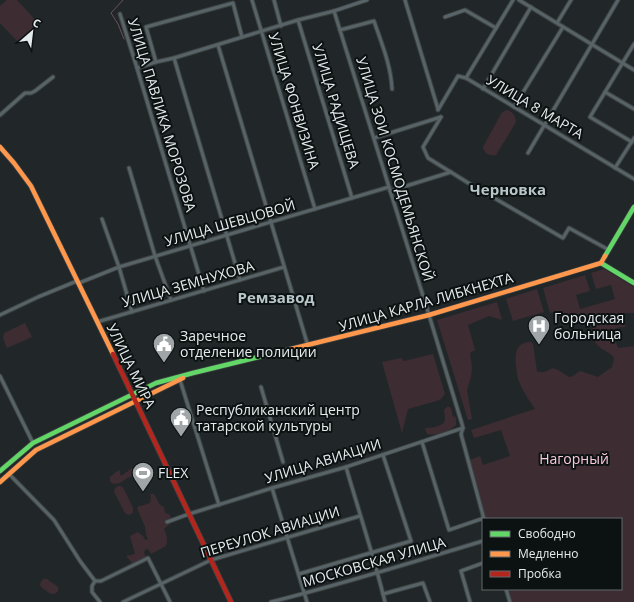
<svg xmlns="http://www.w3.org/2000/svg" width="634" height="602" font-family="'Open Sans',sans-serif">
  <rect width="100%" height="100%" fill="#212728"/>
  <g fill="#3d2c32">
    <path d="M 7,0 L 17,0 L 38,23 L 18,42 L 0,23 L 0,6 Z"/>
    <path d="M 508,110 C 513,113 515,115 516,122 L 496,155 C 490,156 484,154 483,147 L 501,114 L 504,111 Z"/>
    <path d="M 604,269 L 634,287 L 634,313 L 620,313 L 567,324 L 565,320 L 562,321 L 557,311 L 550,313 L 543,288 L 585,275 L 590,291 L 576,295 L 580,309 L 615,299 L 611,285 L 596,289 L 591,273 Z"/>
    <path d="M 537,289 L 544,312 L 513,321 L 506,299 Z"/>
    <path d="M 497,302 L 502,320 L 489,316 L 468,325 L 475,350 L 470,353 L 472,367 L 471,377 L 467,390 L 472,419 L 468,420 L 437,320 Z"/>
    <path d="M 621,318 L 625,321 L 625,327 L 620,327 L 613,330 L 614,337 L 618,348 L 634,346 L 634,602 L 512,602 L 508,589 L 621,589 L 621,519 L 486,519 L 470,460 L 480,456 L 483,465 L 510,456 L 501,430 L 474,438 L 471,430 L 535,409 C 529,400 522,390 518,379 C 517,376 517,371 516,367 C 515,355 515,342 531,342 L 533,344 L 537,371 C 543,374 547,371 553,368 L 558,370 L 569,377 L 573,376 L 580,371 L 598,377 L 612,367 L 614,358 C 609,350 598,350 595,341 L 591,338 L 591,331 L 593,327 Z"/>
    <path d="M 25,323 L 32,337 L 7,348 L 3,338 L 4,333 Z"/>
    <path d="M 433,354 L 445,394 L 440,400 L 408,409 L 402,433 L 382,362 L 401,358 L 404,361 Z"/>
    <path d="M 448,406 L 451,408 L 453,417 L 455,416 L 456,419 L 456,425 C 449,432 437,436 427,434 L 425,428 C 433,428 437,427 444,423 L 445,418 L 444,410 Z"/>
    <path d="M 132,468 L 137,471 L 136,475 L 127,478 L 120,483 L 113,484 L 110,481 L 110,477 L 116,472 L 120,470 L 120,473 L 121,476 Z"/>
    <path d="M 118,486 L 120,486 L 123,487 L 133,508 L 133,512 C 131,515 128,516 125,513 L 114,492 L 115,488 Z"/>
    <path d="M 150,494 L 154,494 L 160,505 L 164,507 L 165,513 L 169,514 L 173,521 L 164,529 C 167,535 168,540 166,546 L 151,554 L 149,550 L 146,549 L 144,552 L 146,559 L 133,564 L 126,556 L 135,554 L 130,536 L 138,532 L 144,537 L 145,540 L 148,539 L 146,535 L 145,527 L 137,508 L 139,506 L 141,506 L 150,503 L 151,498 Z"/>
    <path d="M 43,579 L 47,579 L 58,587 L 58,591 C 53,598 47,591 41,587 C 39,584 41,582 43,579 Z"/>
  </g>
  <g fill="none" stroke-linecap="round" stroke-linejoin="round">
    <path stroke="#6b525a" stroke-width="1" d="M 123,0 L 111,13 L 118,24 L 124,39"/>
    <g stroke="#3d4243" stroke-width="5">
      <g id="street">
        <path d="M 252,0 L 315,209"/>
        <path d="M 274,0 L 281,26"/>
        <path d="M 405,0 L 438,109"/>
        <path d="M 519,0 L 634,70"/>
        <path d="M 334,11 L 429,315 L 462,424 L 463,428 L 461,434 L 484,519"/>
        <path d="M 120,14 L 137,68 L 204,291"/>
        <path d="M 445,17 L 465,10 L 496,28"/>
        <path d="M 298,20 L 352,198"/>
        <path d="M 557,23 L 571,0"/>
        <path d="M 340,30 L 374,21 C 381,42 391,65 392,89"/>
        <path d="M 218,45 L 308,346"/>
        <path d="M 174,58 L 240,280"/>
        <path d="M 156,62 L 146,27 L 233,3 L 242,37"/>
        <path d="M 137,68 L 156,62 L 174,58 L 298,20 L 334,11 L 367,0"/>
        <path d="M 466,78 L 513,0"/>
        <path d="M 483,89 L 531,7"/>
        <path d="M 605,92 L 634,109"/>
        <path d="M 514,107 L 563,27"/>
        <path d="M 438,110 L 458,76 L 466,78 L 634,179"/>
        <path d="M 0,115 L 25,93 L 31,93 L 35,91 L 53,77"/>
        <path d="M 441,117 L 423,147 L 428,158 L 470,184 L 563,238 L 569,228 L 609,250"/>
        <path d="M 374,138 L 441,117"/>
        <path d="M 632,142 L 590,117 L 634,44"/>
        <path d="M 528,153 L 618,0"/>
        <path d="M 129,168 L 155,256 L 171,300"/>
        <path d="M 615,168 L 634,138"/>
        <path d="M 390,191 L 451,172"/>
        <path d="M 102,219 L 119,267 L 132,312"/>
        <path d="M 79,283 L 119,267 L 389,187"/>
        <path d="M 0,315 L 38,297 L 77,281"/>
        <path d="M 97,322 L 284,267"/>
        <path d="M 0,376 L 33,443"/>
        <path d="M 180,380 L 219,505"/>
        <path d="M 261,387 L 283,462"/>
        <path d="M 422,442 L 449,530 L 484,518"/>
        <path d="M 346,467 C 359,512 374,557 385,602"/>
        <path d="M 9,474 L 54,520 L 80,561 L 95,581 L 92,586 L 92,592 L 100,602"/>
        <path d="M 272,488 L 307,602"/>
        <path d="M 167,522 L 189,514 L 272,488 L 346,467 L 463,428"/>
        <path d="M 299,574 L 411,541 L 383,455"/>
        <path d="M 95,581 L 101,581 L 148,558 L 170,602"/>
        <path d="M 506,589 L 510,602"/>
        <path d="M 383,594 L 423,583 L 430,602"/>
        <path d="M 123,602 L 211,560 L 360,516"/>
        <path d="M 271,602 C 343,584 413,562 483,541"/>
        <path d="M 470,602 L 461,571 L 483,563"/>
      </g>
    </g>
    <g stroke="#3d4243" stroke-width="6">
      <g id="fast">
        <path d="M 605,256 L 634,207"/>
        <path d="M 601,263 L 634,283"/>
        <path d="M 0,471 L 33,443 L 156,383 L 193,373 L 287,350"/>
      </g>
    </g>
    <g stroke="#3d4243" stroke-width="6">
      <g id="slow">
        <path d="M 0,147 L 14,163 L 31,186 L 113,354"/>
        <path d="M 287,350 L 429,315 L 601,263 L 605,256"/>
        <path d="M 0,482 L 36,450 L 183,378"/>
      </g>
    </g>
    <g stroke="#3d4243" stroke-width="6">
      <path id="jam" d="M 113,354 L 231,602"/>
    </g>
    <use href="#street" stroke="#576366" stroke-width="3"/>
    <use href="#fast" stroke="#63d668" stroke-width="4.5"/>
    <use href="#slow" stroke="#ff974d" stroke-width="4.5"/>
    <use href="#jam" stroke="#b3261e" stroke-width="4.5"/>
  </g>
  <defs>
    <g id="hospital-pin" transform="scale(1.15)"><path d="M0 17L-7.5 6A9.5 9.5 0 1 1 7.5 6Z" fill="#a0a6a8" stroke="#0c1112"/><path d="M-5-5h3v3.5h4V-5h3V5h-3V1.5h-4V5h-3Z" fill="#fff"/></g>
    <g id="civic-pin" transform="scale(1.15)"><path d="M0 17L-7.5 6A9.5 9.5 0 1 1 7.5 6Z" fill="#a0a6a8" stroke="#0c1112"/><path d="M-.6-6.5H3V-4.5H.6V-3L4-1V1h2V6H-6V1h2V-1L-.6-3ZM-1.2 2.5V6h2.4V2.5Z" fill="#fff"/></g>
    <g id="stadium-pin" transform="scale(1.15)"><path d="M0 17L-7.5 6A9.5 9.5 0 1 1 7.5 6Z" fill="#a0a6a8" stroke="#0c1112"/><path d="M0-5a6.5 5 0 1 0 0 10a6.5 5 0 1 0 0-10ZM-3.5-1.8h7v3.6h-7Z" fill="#fff"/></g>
  </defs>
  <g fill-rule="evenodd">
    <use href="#hospital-pin" x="539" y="326"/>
    <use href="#civic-pin" x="164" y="344"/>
    <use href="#civic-pin" x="181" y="418"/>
    <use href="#stadium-pin" x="143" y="473"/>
  </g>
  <g text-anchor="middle" stroke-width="4" stroke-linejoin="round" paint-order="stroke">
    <g font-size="14" fill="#e5ebed" stroke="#0c1112">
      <text transform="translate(294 101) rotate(73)" y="5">УЛИЦА ФОНВИЗИНА</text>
      <text transform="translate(336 106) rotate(73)" y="5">УЛИЦА РАДИЩЕВА</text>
      <text transform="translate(535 107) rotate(31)" y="5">УЛИЦА 8 МАРТА</text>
      <text transform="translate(162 115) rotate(73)" y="5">УЛИЦА ПАВЛИКА МОРОЗОВА</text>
      <text transform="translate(395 169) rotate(73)" y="5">УЛИЦА ЗОИ КОСМОДЕМЬЯНСКОЙ</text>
      <text transform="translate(230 223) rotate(-16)" y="5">УЛИЦА ШЕВЦОВОЙ</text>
      <text transform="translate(188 284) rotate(-16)" y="5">УЛИЦА ЗЕМНУХОВА</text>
      <text transform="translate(426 302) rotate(-16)" y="5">УЛИЦА КАРЛА ЛИБКНЕХТА</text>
      <text transform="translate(131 366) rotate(64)" y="5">УЛИЦА МИРА</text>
      <text transform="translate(323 461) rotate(-17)" y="5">УЛИЦА АВИАЦИИ</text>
      <text transform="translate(270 532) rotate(-17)" y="5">ПЕРЕУЛОК АВИАЦИИ</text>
      <text transform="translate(374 562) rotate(-16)" y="5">МОСКОВСКАЯ УЛИЦА</text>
    </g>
    <g font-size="14" fill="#e5ebed" stroke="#0c1112" text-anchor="start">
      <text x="554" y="323">Городская<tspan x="554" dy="16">больница</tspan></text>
      <text x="180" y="341">Заречное<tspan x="180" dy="16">отделение полиции</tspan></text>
      <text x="196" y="415">Республиканский центр<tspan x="196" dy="16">татарской культуры</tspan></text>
      <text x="158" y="478">FLEX</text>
    </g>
    <g font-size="14" fill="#facbda" stroke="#0c1112">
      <text x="574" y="464">Нагорный</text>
    </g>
    <g font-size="15" font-weight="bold" fill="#b9c7ca" stroke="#0c1112">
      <text x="508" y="195">Черновка</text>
      <text x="276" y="303">Ремзавод</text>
    </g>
  </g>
  <rect x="482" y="518" width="140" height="72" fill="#0c1112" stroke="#63686a"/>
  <rect x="490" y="531" width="20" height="6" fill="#63d668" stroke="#63686a"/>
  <text x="518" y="538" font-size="12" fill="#e5ebed">Свободно</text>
  <rect x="490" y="551" width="20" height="6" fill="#ff974d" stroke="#63686a"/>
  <text x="518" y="558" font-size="12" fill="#e5ebed">Медленно</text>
  <rect x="490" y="571" width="20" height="6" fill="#b3261e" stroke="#63686a"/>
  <text x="518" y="578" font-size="12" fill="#e5ebed">Пробка</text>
  <g transform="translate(32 32) rotate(28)" stroke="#0c1112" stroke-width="3" paint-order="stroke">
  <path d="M0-3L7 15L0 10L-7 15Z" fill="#e5ebed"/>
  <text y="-6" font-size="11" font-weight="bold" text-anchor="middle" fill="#e5ebed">С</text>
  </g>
</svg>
